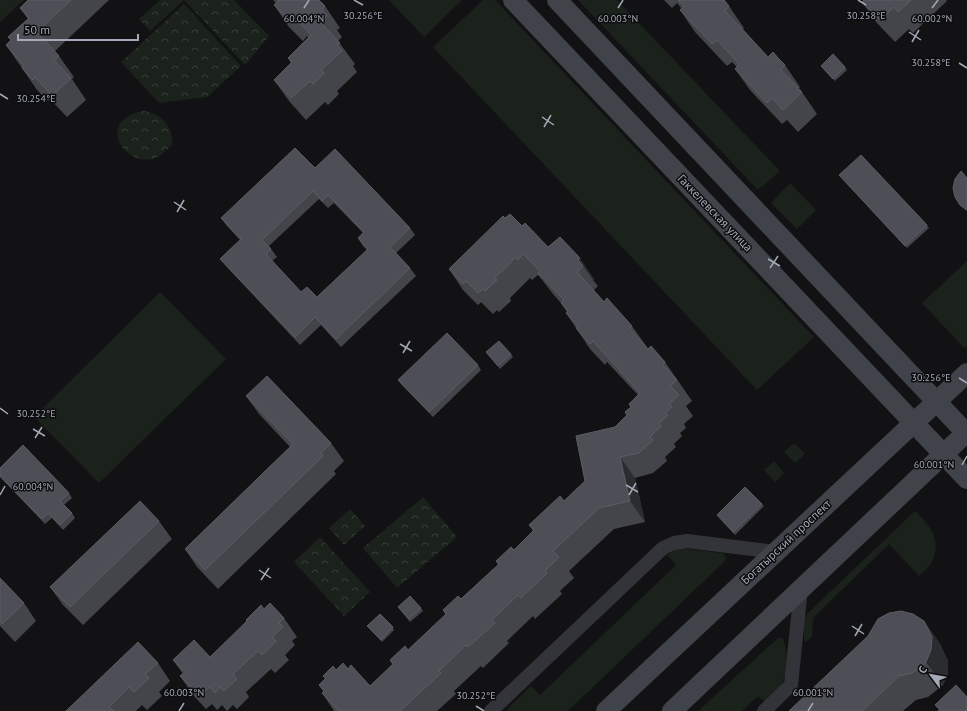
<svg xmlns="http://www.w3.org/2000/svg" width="967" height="711" font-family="'PT Sans',sans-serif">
  <defs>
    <pattern id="forest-crowns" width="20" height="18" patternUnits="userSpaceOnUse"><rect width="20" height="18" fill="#1a221b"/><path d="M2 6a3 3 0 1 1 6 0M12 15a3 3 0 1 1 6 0" fill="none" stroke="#383f3a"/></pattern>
  </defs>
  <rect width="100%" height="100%" fill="#121214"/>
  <g fill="#1a221b">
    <path d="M 0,0 L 24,0 L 0,22 Z"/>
    <path d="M 389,0 L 462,0 L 424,37 Z"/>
    <path d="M 483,0 L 495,0 L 814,337 L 757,390 L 433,47 Z"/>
    <path d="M 578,0 L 617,0 L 780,171 L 763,186 L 757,189 Z"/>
    <path d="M 790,183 L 816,210 L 797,229 L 771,203 Z"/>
    <path d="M 967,261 L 967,346 L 965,349 L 922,303 Z"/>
    <path d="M 160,292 L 226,359 L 99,483 L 34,417 Z"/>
    <path d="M 794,443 L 805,454 L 795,463 L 784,452 Z"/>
    <path d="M 774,461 L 784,473 L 775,482 L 764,470 Z"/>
    <path d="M 915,511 C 928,523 942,540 933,559 C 931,565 924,571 919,576 L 889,544 L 813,618 L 812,637 L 807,641 L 804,641 L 804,619 L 808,613 Z"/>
    <path d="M 679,548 L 722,553 L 726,557 L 725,561 L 568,711 L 509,711 L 507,709 L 531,686 L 540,695 L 676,565 L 667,555 Z"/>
    <path d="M 779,637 L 783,639 C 788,651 788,674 781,686 C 778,692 770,698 765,702 L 758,696 L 742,711 L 698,711 Z"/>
  </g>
  <g fill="url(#forest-crowns)">
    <path d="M 160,0 L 234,0 L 269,36 L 245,65 L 184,0 L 150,31 L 139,19 Z"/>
    <path d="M 184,4 L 241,66 L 207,97 L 159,103 L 121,62 Z"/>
    <path d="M 142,111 C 160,112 174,126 172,145 C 166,150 160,158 152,159 C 125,166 95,122 142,111 Z"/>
    <path d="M 423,497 L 457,537 L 397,588 L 363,548 Z"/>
    <path d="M 350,509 L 365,526 L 344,545 L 329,528 Z"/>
    <path d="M 320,537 L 370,592 L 344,616 L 294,562 Z"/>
  </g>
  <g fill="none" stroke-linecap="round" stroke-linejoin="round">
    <g stroke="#333439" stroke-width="14">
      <path d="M 491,711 L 663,548 L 674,543 L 687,541 L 776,552"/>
      <path d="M 764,711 L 791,685 L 801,588"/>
    </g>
    <g stroke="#41434a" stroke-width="20">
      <path d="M 513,0 L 967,479"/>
      <path d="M 557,0 L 967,434"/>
      <path d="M 606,711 L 967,373"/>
      <path d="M 672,711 L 967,432"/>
    </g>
  </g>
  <g fill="#43454a" fill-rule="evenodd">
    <path d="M 28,0 L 109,0 L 55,51 L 59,56 L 74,77 L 72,79 L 86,100 L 67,117 L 50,99 L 48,101 L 37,90 L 6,45 L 11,40 L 8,37 L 28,19 L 20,8 Z"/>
    <path d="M 273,0 L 319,0 L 325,6 L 340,28 L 337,30 L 342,37 L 338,41 L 355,64 L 353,66 L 357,72 L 337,91 L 339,94 L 328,105 L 325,102 L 306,120 L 289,101 L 274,80 L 291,63 L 288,58 L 309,38 L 307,36 L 303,41 L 289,27 L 274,5 L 276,3 Z"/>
    <path d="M 664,0 L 724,0 L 729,6 L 744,28 L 743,29 L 768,57 L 785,65 L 800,87 L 798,89 L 802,92 L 817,114 L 798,132 L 787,120 L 782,124 L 750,90 L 735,69 L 737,67 L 732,62 L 727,66 L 695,32 L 680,10 L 682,9 L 677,3 L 672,8 Z"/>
    <path d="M 864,0 L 946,0 L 947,1 L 913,33 L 909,29 L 895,42 L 877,23 L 862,2 Z"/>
    <path d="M 821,66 L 845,67 L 847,70 L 835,81 Z"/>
    <path d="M 315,168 L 410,228 L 415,235 L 396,253 L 410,268 L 416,276 L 341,347 L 321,325 L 300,345 L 226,266 L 220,259 L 240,240 L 227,226 L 221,218 ZM 319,199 L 328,208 L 334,203 L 363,233 L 358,238 L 363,246 L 367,250 L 317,297 L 301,292 L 272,261 L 277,257 L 269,246 Z"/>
    <path d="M 839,175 L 927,225 L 929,228 L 907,248 Z"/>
    <path d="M 967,178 L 967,211 L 962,207 L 955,197 Z"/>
    <path d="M 505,218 L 522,226 L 548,247 L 560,237 L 594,279 L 593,280 L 598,286 L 594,290 L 604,302 L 632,326 L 647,347 L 646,347 L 665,362 L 692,401 L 686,406 L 693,416 L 684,424 L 686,428 L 680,433 L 682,436 L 674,444 L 676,447 L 665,457 L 667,461 L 653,473 L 635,478 L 645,522 L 614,529 L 569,571 L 574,578 L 560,591 L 562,594 L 535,619 L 533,616 L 507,641 L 509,643 L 483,668 L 481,666 L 454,691 L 456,694 L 437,711 L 334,711 L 322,693 L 324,691 L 319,685 L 325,679 L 323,676 L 336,670 L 348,669 L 370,686 L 393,665 L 390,660 L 408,650 L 446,614 L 443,610 L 461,599 L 498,565 L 496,561 L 514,550 L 533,531 L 529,525 L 564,501 L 585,481 L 615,427 L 627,415 L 625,412 L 631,407 L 629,404 L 638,395 L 607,362 L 605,365 L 590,349 L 566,313 L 567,312 L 561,303 L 553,294 L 543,281 L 538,275 L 532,280 L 530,278 L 510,298 L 511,301 L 499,312 L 497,310 L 493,314 L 481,302 L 478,305 L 463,290 L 449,269 Z"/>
    <path d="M 486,352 L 511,354 L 513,357 L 500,369 Z"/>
    <path d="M 478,365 L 481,370 L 433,417 L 402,385 L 398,380 Z"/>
    <path d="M 246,396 L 331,443 L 344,461 L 334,471 L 336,474 L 218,589 L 197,567 L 185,549 L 290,447 L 259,414 Z"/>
    <path d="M 0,468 L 69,493 L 72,498 L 64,505 L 72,513 L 75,518 L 63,530 L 52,518 L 45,524 L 0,477 Z"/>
    <path d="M 762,504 L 764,506 L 735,535 L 717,515 Z"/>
    <path d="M 159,521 L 172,539 L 83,625 L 63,605 L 50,587 Z"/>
    <path d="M 0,578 L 24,603 L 36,621 L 15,642 L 0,626 Z"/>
    <path d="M 398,607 L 421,608 L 423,611 L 410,622 Z"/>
    <path d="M 264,609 L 284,618 L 297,637 L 292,641 L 295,645 L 285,655 L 289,660 L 275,673 L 271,669 L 246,692 L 249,697 L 237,709 L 233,705 L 227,711 L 222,705 L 217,710 L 212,704 L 206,709 L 193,695 L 180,676 L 183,674 L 173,660 L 210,657 Z"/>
    <path d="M 924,621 L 940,644 L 948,661 L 948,674 L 943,685 L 928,697 L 916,700 L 903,711 L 789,711 Z"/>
    <path d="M 367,626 L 393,627 L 394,630 L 382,642 Z"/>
    <path d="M 158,663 L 170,681 L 159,692 L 162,696 L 147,710 L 142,705 L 136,711 L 66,711 Z"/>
  </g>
  <g fill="#2b2c30">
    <path d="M 580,258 L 594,279 L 593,280 L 583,266 L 578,260 Z"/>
    <path d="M 620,457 L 635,478 L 645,522 L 630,501 Z"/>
    <path d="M 924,621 L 940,644 L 948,661 L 948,674 L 943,685 L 926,662 Z"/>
  </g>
  <g fill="#4e4f56" stroke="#5b5d65" fill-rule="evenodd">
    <path d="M 28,0 L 71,0 L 37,32 L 59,56 L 54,60 L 71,78 L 52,96 L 35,77 L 33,80 L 22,68 L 24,66 L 6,45 L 11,40 L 8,37 L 29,18 L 20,8 Z"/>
    <path d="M 278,0 L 319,0 L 325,6 L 322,9 L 327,16 L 320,22 L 340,43 L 337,45 L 342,51 L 321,70 L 324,73 L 313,84 L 310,81 L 291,98 L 274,80 L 292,62 L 288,58 L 311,35 L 292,15 L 288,19 L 274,5 L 279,1 Z"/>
    <path d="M 678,0 L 724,0 L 729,6 L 725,11 L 768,57 L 773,52 L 779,59 L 785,65 L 781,70 L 802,92 L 783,110 L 772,98 L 767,103 L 735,69 L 739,64 L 717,40 L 712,44 L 680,10 L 684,6 Z"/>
    <path d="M 864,0 L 911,0 L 898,12 L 894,7 L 880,20 L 862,2 Z"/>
    <path d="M 833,54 L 845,67 L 833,79 L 821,66 Z"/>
    <path d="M 295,148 L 315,168 L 335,149 L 410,228 L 390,247 L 410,268 L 336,339 L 315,317 L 295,337 L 220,259 L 241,239 L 221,218 ZM 313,191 L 322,201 L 328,195 L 364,232 L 358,238 L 368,249 L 317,297 L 307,287 L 301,292 L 266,254 L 271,249 L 262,240 Z"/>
    <path d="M 861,155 L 927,225 L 905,246 L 839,175 Z"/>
    <path d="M 961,171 L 967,178 L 967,210 L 960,205 L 955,197 L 953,188 L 955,179 Z"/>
    <path d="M 510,214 L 522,226 L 525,223 L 548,247 L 560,237 L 580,258 L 578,260 L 583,266 L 577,272 L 604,302 L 607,298 L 632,326 L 629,328 L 648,349 L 651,346 L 665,362 L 663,365 L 677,380 L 670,386 L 679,395 L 669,404 L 672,407 L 665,413 L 668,415 L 659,423 L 661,426 L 650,437 L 653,440 L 639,453 L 620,457 L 630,501 L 599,508 L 553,551 L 559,557 L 545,571 L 547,573 L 521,598 L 518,595 L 492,620 L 495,623 L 468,647 L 466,645 L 439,671 L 441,673 L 400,711 L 339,711 L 322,693 L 324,691 L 319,685 L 326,678 L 323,676 L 333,666 L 336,670 L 343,663 L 348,669 L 351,665 L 370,686 L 393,664 L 390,660 L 405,646 L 408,650 L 446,614 L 443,610 L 458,596 L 461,599 L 499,564 L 496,561 L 511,547 L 514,550 L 534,530 L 529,525 L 560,496 L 564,501 L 585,481 L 576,436 L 615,427 L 627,415 L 625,412 L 631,407 L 629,404 L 640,393 L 593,341 L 590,344 L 576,328 L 578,326 L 566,313 L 568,311 L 561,303 L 564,300 L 538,273 L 540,271 L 523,254 L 518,260 L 516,257 L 495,278 L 497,280 L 485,291 L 483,289 L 478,293 L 466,281 L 463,284 L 449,269 L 503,216 L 505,218 Z"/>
    <path d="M 447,333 L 478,365 L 429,412 L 398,380 Z"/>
    <path d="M 499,341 L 511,354 L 498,366 L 486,352 Z"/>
    <path d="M 267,376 L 331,443 L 321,453 L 323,456 L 205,570 L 185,549 L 293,444 L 246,396 Z"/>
    <path d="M 23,445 L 69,493 L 60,501 L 72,513 L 60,525 L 48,513 L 42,519 L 0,476 L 0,468 Z"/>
    <path d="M 745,487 L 762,504 L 733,532 L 717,515 Z"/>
    <path d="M 140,501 L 159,521 L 70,607 L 50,587 Z"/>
    <path d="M 0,578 L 24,603 L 2,624 L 0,621 Z"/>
    <path d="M 410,596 L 421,608 L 409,619 L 398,607 Z"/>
    <path d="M 270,603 L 284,618 L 279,623 L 283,627 L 272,637 L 276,641 L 262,655 L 258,651 L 233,674 L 237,679 L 224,691 L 220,687 L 215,693 L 210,687 L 204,692 L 199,686 L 194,690 L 180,676 L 185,672 L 173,660 L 194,640 L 210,657 L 247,621 L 246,620 L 261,605 L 264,609 Z"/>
    <path d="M 901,611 L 913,614 L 924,621 L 932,637 L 931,650 L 926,662 L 912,673 L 899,676 L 862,711 L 789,711 L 868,636 L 878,619 L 889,613 Z"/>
    <path d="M 380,614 L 393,627 L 381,640 L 367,626 Z"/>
    <path d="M 138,642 L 158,663 L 145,674 L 149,678 L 134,692 L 129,687 L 109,707 L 114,711 L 66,711 Z"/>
    <path d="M 956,685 L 967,697 L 967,711 L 938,711 L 940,710 L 935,705 Z"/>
  </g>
  <path fill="none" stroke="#a3a9b6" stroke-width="1.5" d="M 354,0 L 363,5M 858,0 L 866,5M 304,8 L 309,0M 618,8 L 623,0M 932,8 L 938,0M 909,32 L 921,40M 912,42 L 919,30M 959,63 L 967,68M 0,94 L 8,99M 542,117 L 554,125M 544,127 L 551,115M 174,202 L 186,210M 177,212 L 184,200M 768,259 L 780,266M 770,268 L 778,256M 400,344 L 412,351M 403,353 L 410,341M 959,378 L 967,383M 0,408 L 8,414M 33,429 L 45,436M 35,438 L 42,427M 962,465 L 967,456M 626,485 L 638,492M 0,495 L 5,486M 629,495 L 636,483M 259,570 L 271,578M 261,580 L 269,568M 852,626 L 864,634M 855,636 L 862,624M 476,706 L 484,711M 179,711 L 184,703M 808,711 L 813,703"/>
  <g text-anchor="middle" stroke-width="3" stroke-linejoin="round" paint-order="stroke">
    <g font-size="12" fill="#a3a9b6" stroke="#0d0d0f">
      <text transform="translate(715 213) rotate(46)" y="4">Гаккелевская улица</text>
      <text transform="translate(786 542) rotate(-43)" y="4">Богатырский проспект</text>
    </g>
  </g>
  <g font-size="10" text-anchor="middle" fill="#a3a9b6" stroke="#0d0d0f" stroke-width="3" stroke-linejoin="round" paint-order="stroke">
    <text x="363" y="19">30.256°E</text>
    <text x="866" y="19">30.258°E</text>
    <text x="304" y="22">60.004°N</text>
    <text x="618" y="22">60.003°N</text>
    <text x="932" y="22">60.002°N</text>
    <text x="931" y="66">30.258°E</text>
    <text x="36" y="102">30.254°E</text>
    <text x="931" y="381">30.256°E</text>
    <text x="36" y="417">30.252°E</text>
    <text x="934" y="468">60.001°N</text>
    <text x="33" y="490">60.004°N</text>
    <text x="184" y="696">60.003°N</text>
    <text x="813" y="696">60.001°N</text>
    <text x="476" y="699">30.252°E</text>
  </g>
  <g transform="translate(931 675) rotate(302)" stroke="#0d0d0f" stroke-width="3" paint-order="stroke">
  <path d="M0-3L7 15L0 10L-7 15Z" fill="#a3a9b6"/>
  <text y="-6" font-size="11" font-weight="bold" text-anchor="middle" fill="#a3a9b6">С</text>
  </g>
  <path d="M18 34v6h120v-6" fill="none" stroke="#a3a9b6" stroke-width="2"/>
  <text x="24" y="34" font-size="12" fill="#a3a9b6" stroke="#0d0d0f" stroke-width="3" paint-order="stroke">50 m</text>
</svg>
